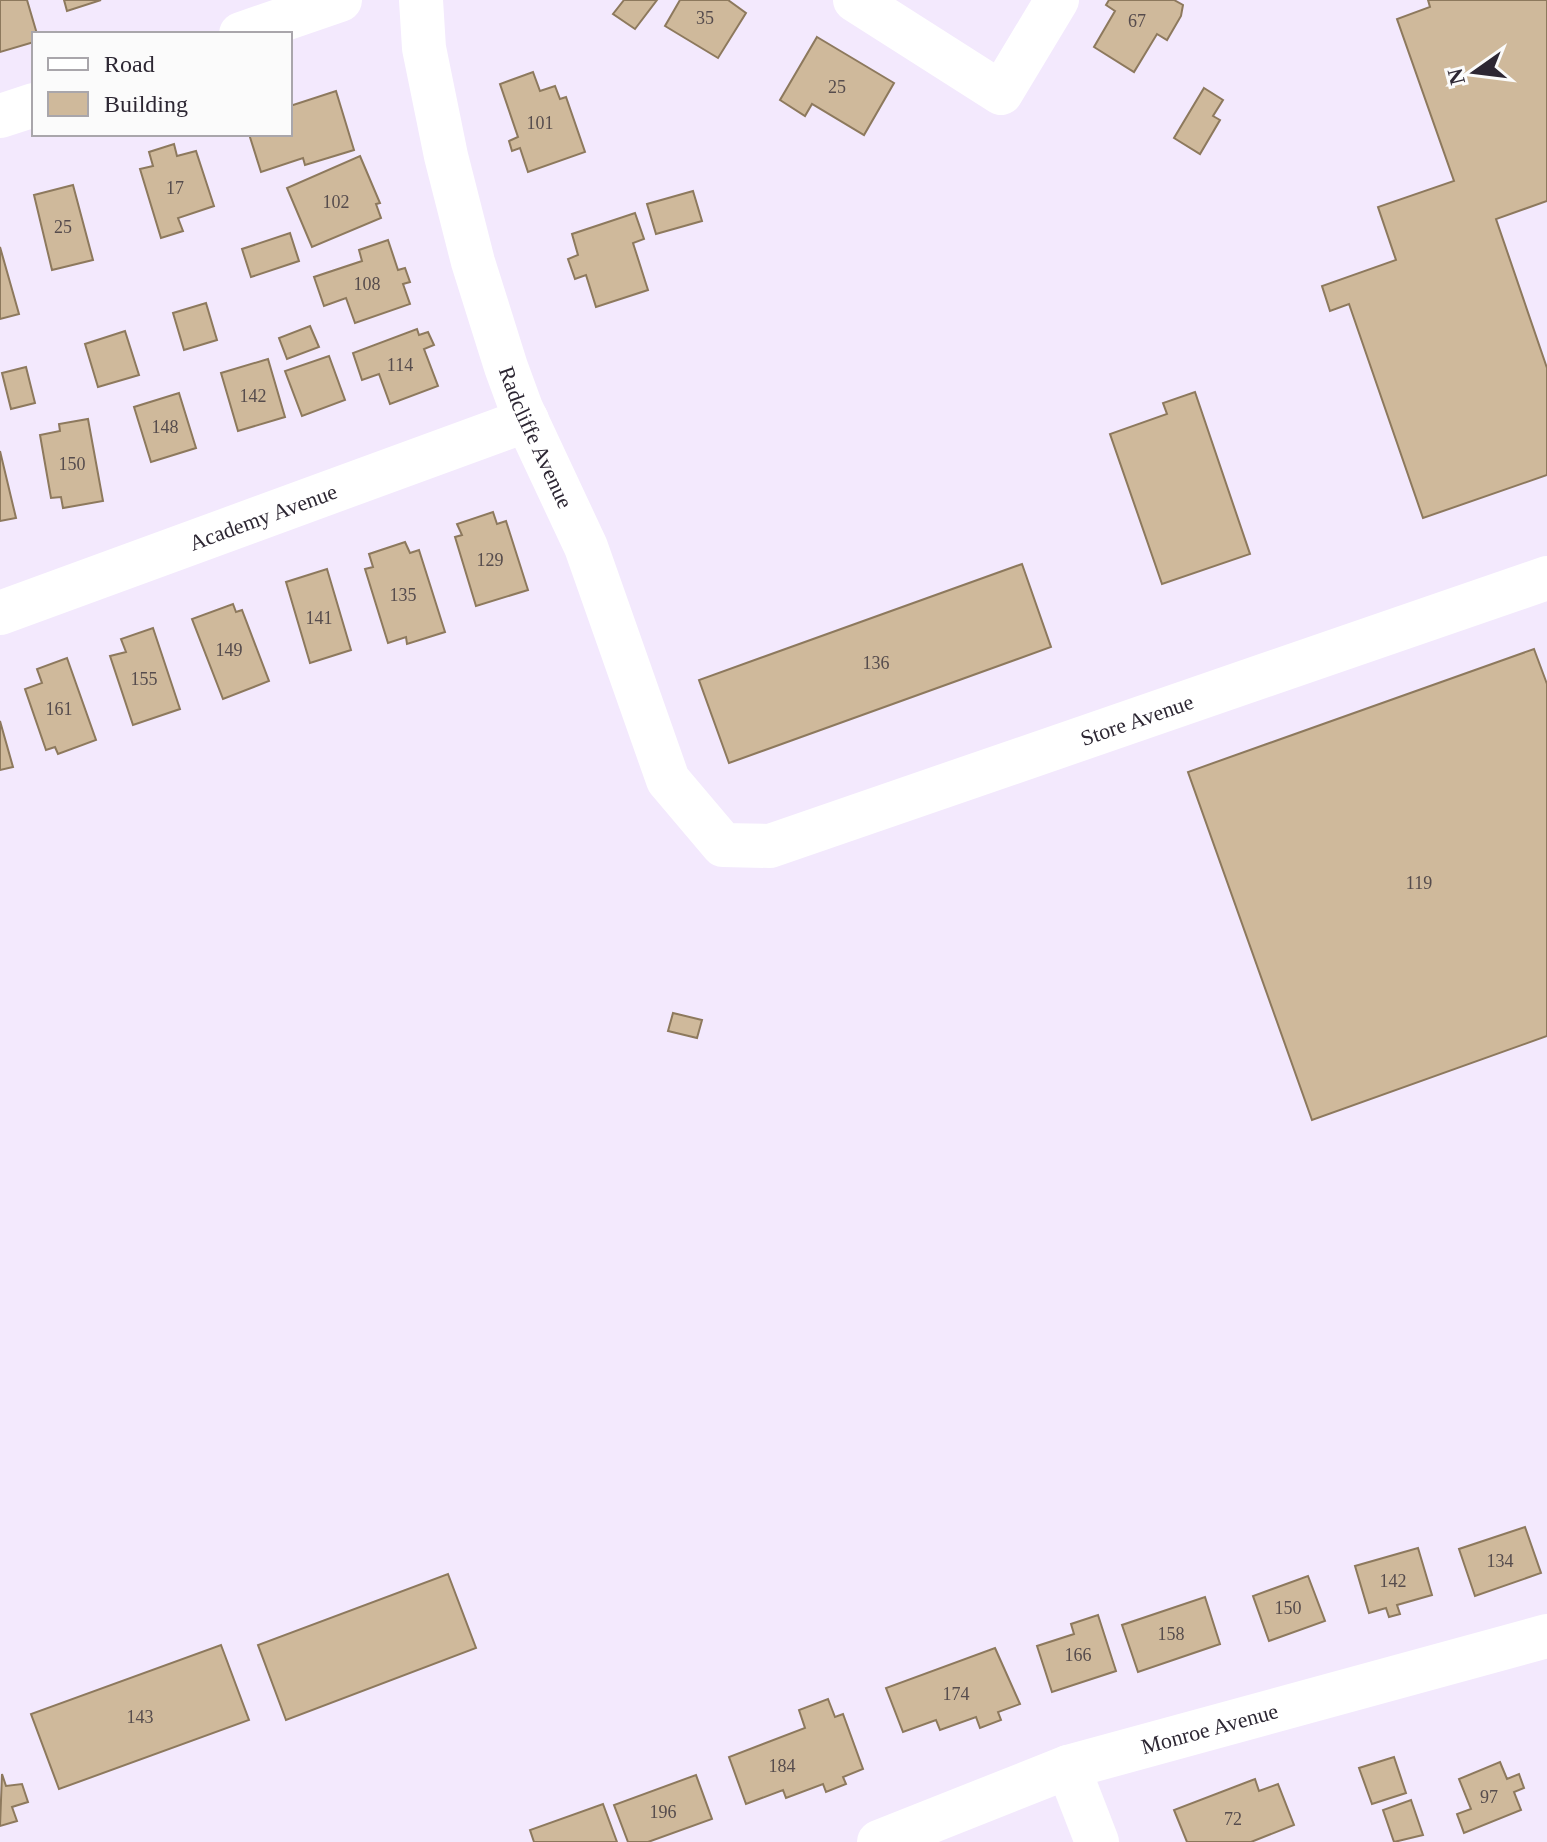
<svg xmlns="http://www.w3.org/2000/svg" width="1547" height="1842" font-family="'Times New Roman',serif">
  <rect width="100%" height="100%" fill="#f3e9fd"/>
  <g fill="#cfb99b" stroke="#8d795d" stroke-width="2">
    <path d="M 0,0 L 27,0 L 37,34 L 34,34 L 34,42 L 0,52 Z"/>
    <path d="M 64,0 L 101,0 L 67,11 Z"/>
    <path d="M 624,0 L 657,0 L 635,29 L 613,14 Z"/>
    <path d="M 680,0 L 728,0 L 746,13 L 718,58 L 665,26 Z"/>
    <path d="M 1109,0 L 1174,0 L 1183,5 L 1181,16 L 1167,40 L 1157,34 L 1134,72 L 1094,47 L 1115,11 L 1106,5 Z"/>
    <path d="M 1428,0 L 1547,0 L 1547,201 L 1496,219 L 1547,368 L 1547,475 L 1423,518 L 1349,304 L 1330,311 L 1322,286 L 1396,260 L 1378,207 L 1454,181 L 1397,19 L 1430,7 Z"/>
    <path d="M 817,37 L 894,83 L 864,135 L 812,104 L 805,116 L 780,100 Z"/>
    <path d="M 533,72 L 540,91 L 555,86 L 560,99 L 566,97 L 585,152 L 528,172 L 520,148 L 512,151 L 509,141 L 518,137 L 500,84 Z"/>
    <path d="M 1204,88 L 1223,100 L 1213,116 L 1220,120 L 1200,154 L 1174,138 Z"/>
    <path d="M 336,91 L 354,150 L 305,165 L 303,158 L 261,172 L 249,134 L 290,134 L 290,106 Z"/>
    <path d="M 174,144 L 177,156 L 196,151 L 214,206 L 178,218 L 183,231 L 161,238 L 140,169 L 153,166 L 149,152 Z"/>
    <path d="M 360,156 L 380,203 L 376,204 L 381,218 L 312,247 L 287,188 Z"/>
    <path d="M 73,185 L 93,260 L 52,270 L 34,195 Z"/>
    <path d="M 693,191 L 702,221 L 656,234 L 647,204 Z"/>
    <path d="M 635,213 L 644,239 L 633,243 L 648,290 L 596,307 L 586,275 L 575,279 L 568,259 L 578,255 L 572,234 Z"/>
    <path d="M 290,233 L 299,261 L 251,277 L 242,249 Z"/>
    <path d="M 388,240 L 398,270 L 405,268 L 410,282 L 403,284 L 410,304 L 355,323 L 346,298 L 324,306 L 314,277 L 362,261 L 359,250 Z"/>
    <path d="M 0,247 L 19,314 L 0,319 Z"/>
    <path d="M 206,303 L 217,340 L 184,350 L 173,313 Z"/>
    <path d="M 310,326 L 319,347 L 287,359 L 279,338 Z"/>
    <path d="M 417,329 L 419,335 L 428,332 L 434,345 L 424,349 L 438,386 L 390,404 L 379,374 L 362,380 L 353,353 Z"/>
    <path d="M 125,331 L 139,375 L 98,387 L 85,344 Z"/>
    <path d="M 329,356 L 345,400 L 302,416 L 285,371 Z"/>
    <path d="M 268,359 L 285,417 L 238,431 L 221,373 Z"/>
    <path d="M 26,367 L 35,403 L 11,409 L 2,373 Z"/>
    <path d="M 1195,392 L 1250,554 L 1162,584 L 1110,434 L 1167,414 L 1163,403 Z"/>
    <path d="M 179,393 L 196,448 L 151,462 L 134,407 Z"/>
    <path d="M 88,419 L 103,501 L 63,508 L 61,497 L 51,498 L 40,435 L 60,431 L 59,424 Z"/>
    <path d="M 0,451 L 16,518 L 0,521 Z"/>
    <path d="M 493,512 L 497,524 L 506,521 L 528,590 L 476,606 L 455,537 L 462,535 L 457,524 Z"/>
    <path d="M 405,542 L 410,553 L 419,550 L 445,632 L 407,644 L 406,637 L 388,643 L 365,569 L 373,567 L 369,554 Z"/>
    <path d="M 1022,564 L 1051,647 L 729,763 L 699,680 Z"/>
    <path d="M 327,569 L 351,650 L 310,663 L 286,582 Z"/>
    <path d="M 233,604 L 236,612 L 242,610 L 269,681 L 223,699 L 192,619 Z"/>
    <path d="M 153,628 L 180,709 L 133,725 L 110,656 L 126,652 L 121,639 Z"/>
    <path d="M 1534,649 L 1547,684 L 1547,1036 L 1312,1120 L 1188,772 Z"/>
    <path d="M 67,658 L 96,740 L 58,754 L 55,747 L 46,750 L 25,689 L 42,683 L 37,669 Z"/>
    <path d="M 0,721 L 13,767 L 0,770 Z"/>
    <path d="M 673,1013 L 702,1020 L 697,1038 L 668,1031 Z"/>
    <path d="M 1525,1527 L 1541,1573 L 1475,1596 L 1459,1549 Z"/>
    <path d="M 1418,1548 L 1432,1595 L 1397,1605 L 1400,1614 L 1389,1617 L 1386,1608 L 1369,1613 L 1355,1566 Z"/>
    <path d="M 448,1574 L 476,1648 L 286,1720 L 258,1645 Z"/>
    <path d="M 1308,1576 L 1325,1621 L 1269,1641 L 1253,1596 Z"/>
    <path d="M 1205,1597 L 1220,1644 L 1138,1672 L 1122,1625 Z"/>
    <path d="M 1098,1615 L 1116,1671 L 1052,1692 L 1037,1646 L 1074,1634 L 1071,1624 Z"/>
    <path d="M 221,1645 L 249,1720 L 59,1789 L 31,1714 Z"/>
    <path d="M 995,1648 L 1020,1704 L 998,1712 L 1001,1720 L 980,1728 L 976,1717 L 940,1730 L 936,1720 L 903,1732 L 886,1688 Z"/>
    <path d="M 828,1699 L 835,1717 L 843,1714 L 863,1769 L 843,1777 L 846,1784 L 826,1792 L 823,1784 L 786,1798 L 783,1790 L 746,1804 L 729,1757 L 805,1728 L 799,1710 Z"/>
    <path d="M 1394,1757 L 1406,1793 L 1372,1804 L 1359,1768 Z"/>
    <path d="M 1500,1762 L 1507,1779 L 1519,1774 L 1524,1788 L 1514,1792 L 1521,1810 L 1464,1833 L 1457,1814 L 1471,1809 L 1459,1779 Z"/>
    <path d="M 2,1774 L 6,1786 L 22,1784 L 28,1802 L 12,1807 L 17,1821 L 0,1826 Z"/>
    <path d="M 696,1775 L 712,1819 L 648,1842 L 628,1842 L 614,1805 Z"/>
    <path d="M 1255,1779 L 1259,1791 L 1278,1784 L 1294,1825 L 1251,1842 L 1187,1842 L 1174,1810 Z"/>
    <path d="M 1411,1800 L 1423,1835 L 1394,1842 L 1383,1810 Z"/>
    <path d="M 603,1804 L 617,1842 L 534,1842 L 530,1830 Z"/>
  </g>
  <g fill="none" stroke-linecap="round" stroke-linejoin="round">
    <g stroke="#fff" stroke-width="44">
      <path id="s1" d="M 421,0 L 424,48 L 446,156 L 473,262 L 506,367 L 521,408 L 586,547 L 668,780 L 723,845 L 770,846 L 1547,578"/>
      <path d="M 855,0 L 1001,93 L 1057,0"/>
      <path d="M 241,34 L 340,0"/>
      <path d="M 0,116 L 34,105"/>
      <path id="s2" d="M 0,613 L 527,420"/>
      <path d="M 1068,1767 L 1097,1842"/>
      <path id="s3" d="M 879,1842 L 1068,1767 L 1547,1636"/>
    </g>
  </g>
  <g text-anchor="middle" stroke-width="8" stroke-linejoin="round" paint-order="stroke">
    <g font-size="18" fill="#564c4d">
      <text x="705" y="24">35</text>
      <text x="1137" y="27">67</text>
      <text x="837" y="93">25</text>
      <text x="540" y="129">101</text>
      <text x="175" y="194">17</text>
      <text x="336" y="208">102</text>
      <text x="63" y="233">25</text>
      <text x="367" y="290">108</text>
      <text x="400" y="371">114</text>
      <text x="253" y="402">142</text>
      <text x="165" y="433">148</text>
      <text x="72" y="470">150</text>
      <text x="490" y="566">129</text>
      <text x="403" y="601">135</text>
      <text x="319" y="624">141</text>
      <text x="229" y="656">149</text>
      <text x="876" y="669">136</text>
      <text x="144" y="685">155</text>
      <text x="59" y="715">161</text>
      <text x="1419" y="889">119</text>
      <text x="1500" y="1567">134</text>
      <text x="1393" y="1587">142</text>
      <text x="1288" y="1614">150</text>
      <text x="1171" y="1640">158</text>
      <text x="1078" y="1661">166</text>
      <text x="956" y="1700">174</text>
      <text x="140" y="1723">143</text>
      <text x="782" y="1772">184</text>
      <text x="1489" y="1803">97</text>
      <text x="663" y="1818">196</text>
      <text x="1233" y="1825">72</text>
    </g>
    <g font-size="22" fill="#2d2733" stroke="#fbfbfb">
      <text dy="8" stroke="none"><textPath href="#s1" startOffset="454">Radcliffe Avenue</textPath></text>
      <text dy="8" stroke="none"><textPath href="#s2" startOffset="280">Academy Avenue</textPath></text>
      <text dy="8" stroke="none"><textPath href="#s1" startOffset="1342">Store Avenue</textPath></text>
      <text dy="8" stroke="none"><textPath href="#s3" startOffset="350">Monroe Avenue</textPath></text>
    </g>
  </g>
  <rect x="32" y="32" width="260" height="104" fill="#fbfbfb" stroke="#a9a6ab" stroke-width="2"/>
  <rect x="48" y="58" width="40" height="12" fill="#ffffff" stroke="#a9a6ab" stroke-width="2"/>
  <text x="104" y="72" font-size="24" fill="#2d2733">Road</text>
  <rect x="48" y="92" width="40" height="24" fill="#cfb99b" stroke="#a9a6ab" stroke-width="2"/>
  <text x="104" y="112" font-size="24" fill="#2d2733">Building</text>
  <g transform="translate(1475 72) rotate(256)" stroke="#fbfbfb" stroke-width="6" paint-order="stroke">
  <path d="M0-6L14 30L0 20L-14 30Z" fill="#2d2733"/>
  <text y="-12" font-size="22" font-weight="bold" text-anchor="middle" fill="#2d2733">N</text>
  </g>
</svg>
